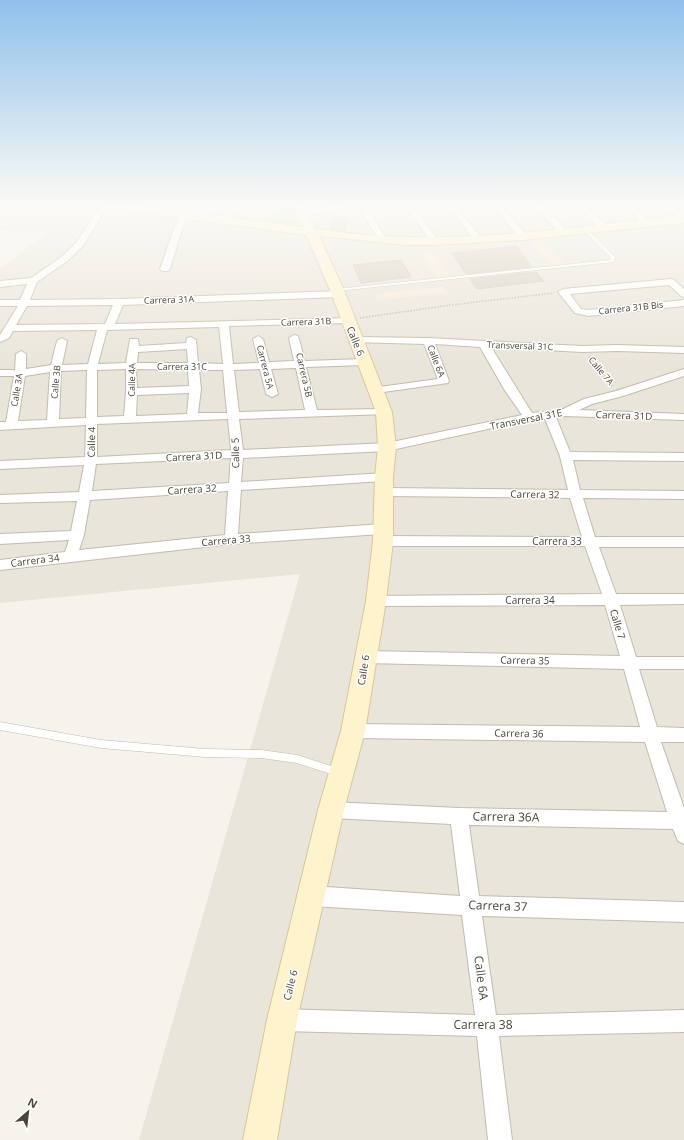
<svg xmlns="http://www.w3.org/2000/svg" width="684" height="1140" font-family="'Open Sans',sans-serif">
  <rect width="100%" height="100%" fill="#f6f3ec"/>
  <path fill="#eae5da" d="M 0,206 L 684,206 L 684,1140 L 139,1140 L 300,574 L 0,603 L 0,267 L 3,266 L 49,232 L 0,230 Z"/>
  <g fill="#f7ead8">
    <path d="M 543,241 L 565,263 L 550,265 L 529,243 Z"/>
    <path d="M 434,253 L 450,276 L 436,277 L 421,254 Z"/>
    <path d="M 443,287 L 447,293 L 378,300 L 375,294 Z"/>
  </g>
  <path fill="#d2eab5" d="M 283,206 L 287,206 L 300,228 L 260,222 Z"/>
  <g fill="#d8cfc1" stroke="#d3c7b4">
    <path d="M 334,217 L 346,217 L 347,226 L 344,231 L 331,229 Z"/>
    <path d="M 516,246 L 532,267 L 466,274 L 452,253 Z"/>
    <path d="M 401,260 L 411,277 L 361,283 L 353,265 Z"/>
    <path d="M 536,272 L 544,281 L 477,289 L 470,279 Z"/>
  </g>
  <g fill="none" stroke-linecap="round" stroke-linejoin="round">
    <g stroke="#c2bbae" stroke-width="1">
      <g id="lane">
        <path d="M 585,229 L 587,229 L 615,257 L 614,262 L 337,291 L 335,290 L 337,289 L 610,260 L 611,258 L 585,231 Z"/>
        <path d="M 0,722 L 101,740 L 205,749 L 261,750 L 297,755 L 340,769 L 341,772 L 340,775 L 337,776 L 297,763 L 261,758 L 205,757 L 101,748 L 0,730 Z"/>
      </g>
    </g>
    <g stroke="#c2bbae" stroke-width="2">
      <g id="street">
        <path d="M 100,206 L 108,206 L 82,247 L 66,262 L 37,282 L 30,300 L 119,299 L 339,291 L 344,294 L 339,297 L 123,305 L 115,324 L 351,318 L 353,320 L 348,323 L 229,326 L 233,364 L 259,363 L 253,339 L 258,336 L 263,339 L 269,362 L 294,361 L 289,338 L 294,335 L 298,336 L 305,361 L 365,359 L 370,362 L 365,365 L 306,367 L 317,410 L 384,409 L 388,410 L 390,412 L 388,414 L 239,419 L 243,450 L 387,443 L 522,415 L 504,389 L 480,347 L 435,344 L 449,381 L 448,383 L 376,393 L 370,390 L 372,388 L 438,379 L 424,344 L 352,342 L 351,340 L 352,338 L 356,337 L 428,338 L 582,346 L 617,345 L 684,347 L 684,353 L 617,351 L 582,352 L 491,347 L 532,413 L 561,410 L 584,399 L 616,391 L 684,369 L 684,376 L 623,396 L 592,404 L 579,410 L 684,414 L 684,420 L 565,416 L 556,417 L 570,452 L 684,453 L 684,461 L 573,460 L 580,490 L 684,491 L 684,499 L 583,498 L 595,537 L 684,537 L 684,547 L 599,547 L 616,594 L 684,594 L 684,604 L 620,605 L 636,657 L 684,657 L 684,669 L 639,669 L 657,727 L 684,728 L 684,742 L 661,742 L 684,808 L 684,844 L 678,841 L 673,829 L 469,825 L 479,896 L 684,902 L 684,922 L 482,916 L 496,1015 L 684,1010 L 684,1032 L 499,1036 L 512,1140 L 488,1140 L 477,1036 L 282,1031 L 274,1028 L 271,1020 L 274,1012 L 282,1009 L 475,1015 L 462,915 L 312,906 L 305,903 L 302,896 L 305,889 L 312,886 L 460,896 L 451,824 L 331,818 L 325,816 L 322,810 L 325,804 L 331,802 L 459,808 L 667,812 L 645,742 L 353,738 L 347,736 L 345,731 L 347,726 L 353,724 L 640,727 L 624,669 L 365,663 L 360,661 L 357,657 L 360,653 L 365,651 L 620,656 L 605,605 L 376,606 L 371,605 L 369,601 L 371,597 L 376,596 L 602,594 L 585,546 L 383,546 L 378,544 L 376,541 L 378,538 L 383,536 L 582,537 L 570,498 L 385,496 L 381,495 L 379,492 L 381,489 L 385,488 L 568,490 L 560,456 L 545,419 L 529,420 L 387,451 L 243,458 L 241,482 L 384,473 L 388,474 L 390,477 L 388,480 L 384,481 L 241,490 L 238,534 L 382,524 L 387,526 L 389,529 L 387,532 L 382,534 L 231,544 L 0,570 L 0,560 L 65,552 L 69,540 L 0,544 L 0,534 L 71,531 L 77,501 L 0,503 L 0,495 L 79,492 L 84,465 L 0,469 L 0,461 L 85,457 L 86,425 L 0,430 L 0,422 L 6,422 L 14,376 L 0,376 L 0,370 L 15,370 L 16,354 L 21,351 L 26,354 L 26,369 L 51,365 L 57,341 L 62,338 L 67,341 L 62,365 L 88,364 L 97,330 L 13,331 L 9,338 L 0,342 L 0,335 L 18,306 L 0,306 L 0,300 L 20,300 L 27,284 L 0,287 L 0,281 L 31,278 L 60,258 L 76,243 ZM 113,305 L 105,324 L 16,325 L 27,306 ZM 219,327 L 223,364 L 198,363 L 196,340 L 191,337 L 187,338 L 186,343 L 139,346 L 138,339 L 130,339 L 126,363 L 98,364 L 107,330 ZM 187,349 L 188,363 L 137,363 L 138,352 ZM 296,368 L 305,410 L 239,412 L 234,370 L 260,369 L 266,394 L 272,397 L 278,394 L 271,369 ZM 126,369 L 126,392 L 124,416 L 97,417 L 97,370 ZM 136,369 L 188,370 L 189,386 L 137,388 ZM 87,370 L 86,418 L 59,419 L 61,371 ZM 199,370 L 223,370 L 227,413 L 198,413 L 201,389 ZM 50,372 L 47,420 L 18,421 L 25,376 ZM 189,393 L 187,414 L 136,416 L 137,395 ZM 228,419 L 231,450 L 97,457 L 97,424 ZM 231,458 L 229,483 L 92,491 L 96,464 ZM 228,491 L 225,535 L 79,550 L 84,535 L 90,500 Z"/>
        <path d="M 206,206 L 215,206 L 203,220 L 197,220 L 196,218 Z"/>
        <path d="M 235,206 L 245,206 L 222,223 L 216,223 L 215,221 L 216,219 Z"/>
        <path d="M 331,206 L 350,206 L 346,208 L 303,216 L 299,214 L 303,212 Z"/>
        <path d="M 358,206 L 366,206 L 387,240 L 386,242 L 380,242 Z"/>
        <path d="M 405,206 L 413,206 L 439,241 L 438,243 L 432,243 Z"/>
        <path d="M 449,206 L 457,206 L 482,239 L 481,241 L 475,241 Z"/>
        <path d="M 492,206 L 501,206 L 526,234 L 527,236 L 526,238 L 520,238 Z"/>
        <path d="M 535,206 L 544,206 L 566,230 L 567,232 L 566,234 L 560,234 Z"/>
        <path d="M 578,206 L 587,206 L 608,227 L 609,229 L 608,231 L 602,231 Z"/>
        <path d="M 624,206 L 633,206 L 652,223 L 648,225 L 645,225 Z"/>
        <path d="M 665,206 L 674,206 L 684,215 L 684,221 L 681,221 Z"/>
        <path d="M 179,214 L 182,214 L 186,216 L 170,269 L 168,271 L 162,271 L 160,269 Z"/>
        <path d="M 671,279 L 674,280 L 684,289 L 684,297 L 681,296 L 669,285 L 570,294 L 581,309 L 588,310 L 684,300 L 684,306 L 588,316 L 575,313 L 558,292 L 563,289 Z"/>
      </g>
    </g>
    <g stroke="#d6c79b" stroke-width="2">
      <path id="secondary" d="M 106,206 L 141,206 L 303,227 L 293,206 L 305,206 L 315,229 C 346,233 378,237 409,237 C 501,239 593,225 684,215 L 684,223 L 523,240 L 435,245 L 407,245 L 319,236 L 344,290 L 392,412 L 396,447 L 393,477 L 393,541 L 386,601 L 365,731 L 344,810 L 297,1020 L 277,1140 L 243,1140 L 267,1020 L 318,810 L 341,731 L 366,601 L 373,541 L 375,477 L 378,447 L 376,412 L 330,290 L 306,235 L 111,209 Z"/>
    </g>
    <path stroke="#c4b79f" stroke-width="1.5" stroke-dasharray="1.5 1.5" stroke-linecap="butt" d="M 360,318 L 451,305 L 554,293"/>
    <path stroke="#c4b79f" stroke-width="2" stroke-dasharray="1.5 1.5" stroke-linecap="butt" d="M 589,357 L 612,386"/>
    <use href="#lane" fill="#fff" fill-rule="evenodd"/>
    <use href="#street" fill="#fff" fill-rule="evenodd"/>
    <use href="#secondary" fill="#fff3cd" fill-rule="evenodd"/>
  </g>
  <linearGradient id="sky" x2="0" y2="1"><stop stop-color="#8fc1ec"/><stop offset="0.56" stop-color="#fbfaf6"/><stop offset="1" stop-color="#fbfaf6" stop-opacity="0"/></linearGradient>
  <rect width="684" height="366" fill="url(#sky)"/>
  <g text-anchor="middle" stroke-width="3" stroke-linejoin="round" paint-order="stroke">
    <g font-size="9" fill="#4b4439" stroke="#fff">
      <text transform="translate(169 300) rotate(-2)" y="3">Carrera 31A</text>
      <text transform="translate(631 308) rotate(-6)" y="3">Carrera 31B Bis</text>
      <text transform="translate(306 322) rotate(-2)" y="3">Carrera 31B</text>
      <text transform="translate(520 346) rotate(2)" y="3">Transversal 31C</text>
      <text transform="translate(436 361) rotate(69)" y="3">Calle 6A</text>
      <text x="182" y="370">Carrera 31C</text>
      <text transform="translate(265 367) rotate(76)" y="3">Carrera 5A</text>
      <text transform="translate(601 371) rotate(50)" y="3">Calle 7A</text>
      <text transform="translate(304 375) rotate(77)" y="3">Carrera 5B</text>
      <text transform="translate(132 380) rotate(-89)" y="3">Calle 4A</text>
      <text transform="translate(56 382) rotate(-85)" y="3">Calle 3B</text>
      <text transform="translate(17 390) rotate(-81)" y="3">Calle 3A</text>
    </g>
    <g font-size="10" fill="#4b4439" stroke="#fff">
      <text transform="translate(356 341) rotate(68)" y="4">Calle 6</text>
      <text transform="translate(624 415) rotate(2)" y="4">Carrera 31D</text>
      <text transform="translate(526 419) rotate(-11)" y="4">Transversal 31E</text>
      <text transform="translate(91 442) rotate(-89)" y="4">Calle 4</text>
      <text transform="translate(235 453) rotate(-91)" y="4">Calle 5</text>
      <text transform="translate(194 456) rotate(-3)" y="4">Carrera 31D</text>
      <text transform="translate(192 489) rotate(-4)" y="4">Carrera 32</text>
      <text transform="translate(535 494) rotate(1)" y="4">Carrera 32</text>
      <text transform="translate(226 540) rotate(-5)" y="4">Carrera 33</text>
      <text x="557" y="545">Carrera 33</text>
      <text transform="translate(35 560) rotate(-7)" y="4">Carrera 34</text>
      <text x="530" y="604">Carrera 34</text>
      <text transform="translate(618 624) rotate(73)" y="4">Calle 7</text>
      <text transform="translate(525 660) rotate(1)" y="4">Carrera 35</text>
      <text transform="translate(363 670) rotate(-81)" y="4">Calle 6</text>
      <text transform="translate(519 733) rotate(1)" y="4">Carrera 36</text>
      <text transform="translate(290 985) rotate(-76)" y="4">Calle 6</text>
    </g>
    <g font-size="12" fill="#4b4439" stroke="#fff">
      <text transform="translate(506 817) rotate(1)" y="4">Carrera 36A</text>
      <text transform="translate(498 906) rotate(2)" y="4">Carrera 37</text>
      <text transform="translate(481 978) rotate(83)" y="4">Calle 6A</text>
      <text x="483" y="1029">Carrera 38</text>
    </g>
  </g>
  <g transform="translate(28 1112) rotate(28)" stroke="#ffffff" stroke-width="3" paint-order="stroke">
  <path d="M0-3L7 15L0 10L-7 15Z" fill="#4b4439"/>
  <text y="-6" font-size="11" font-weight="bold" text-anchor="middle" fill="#4b4439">N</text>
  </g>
</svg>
